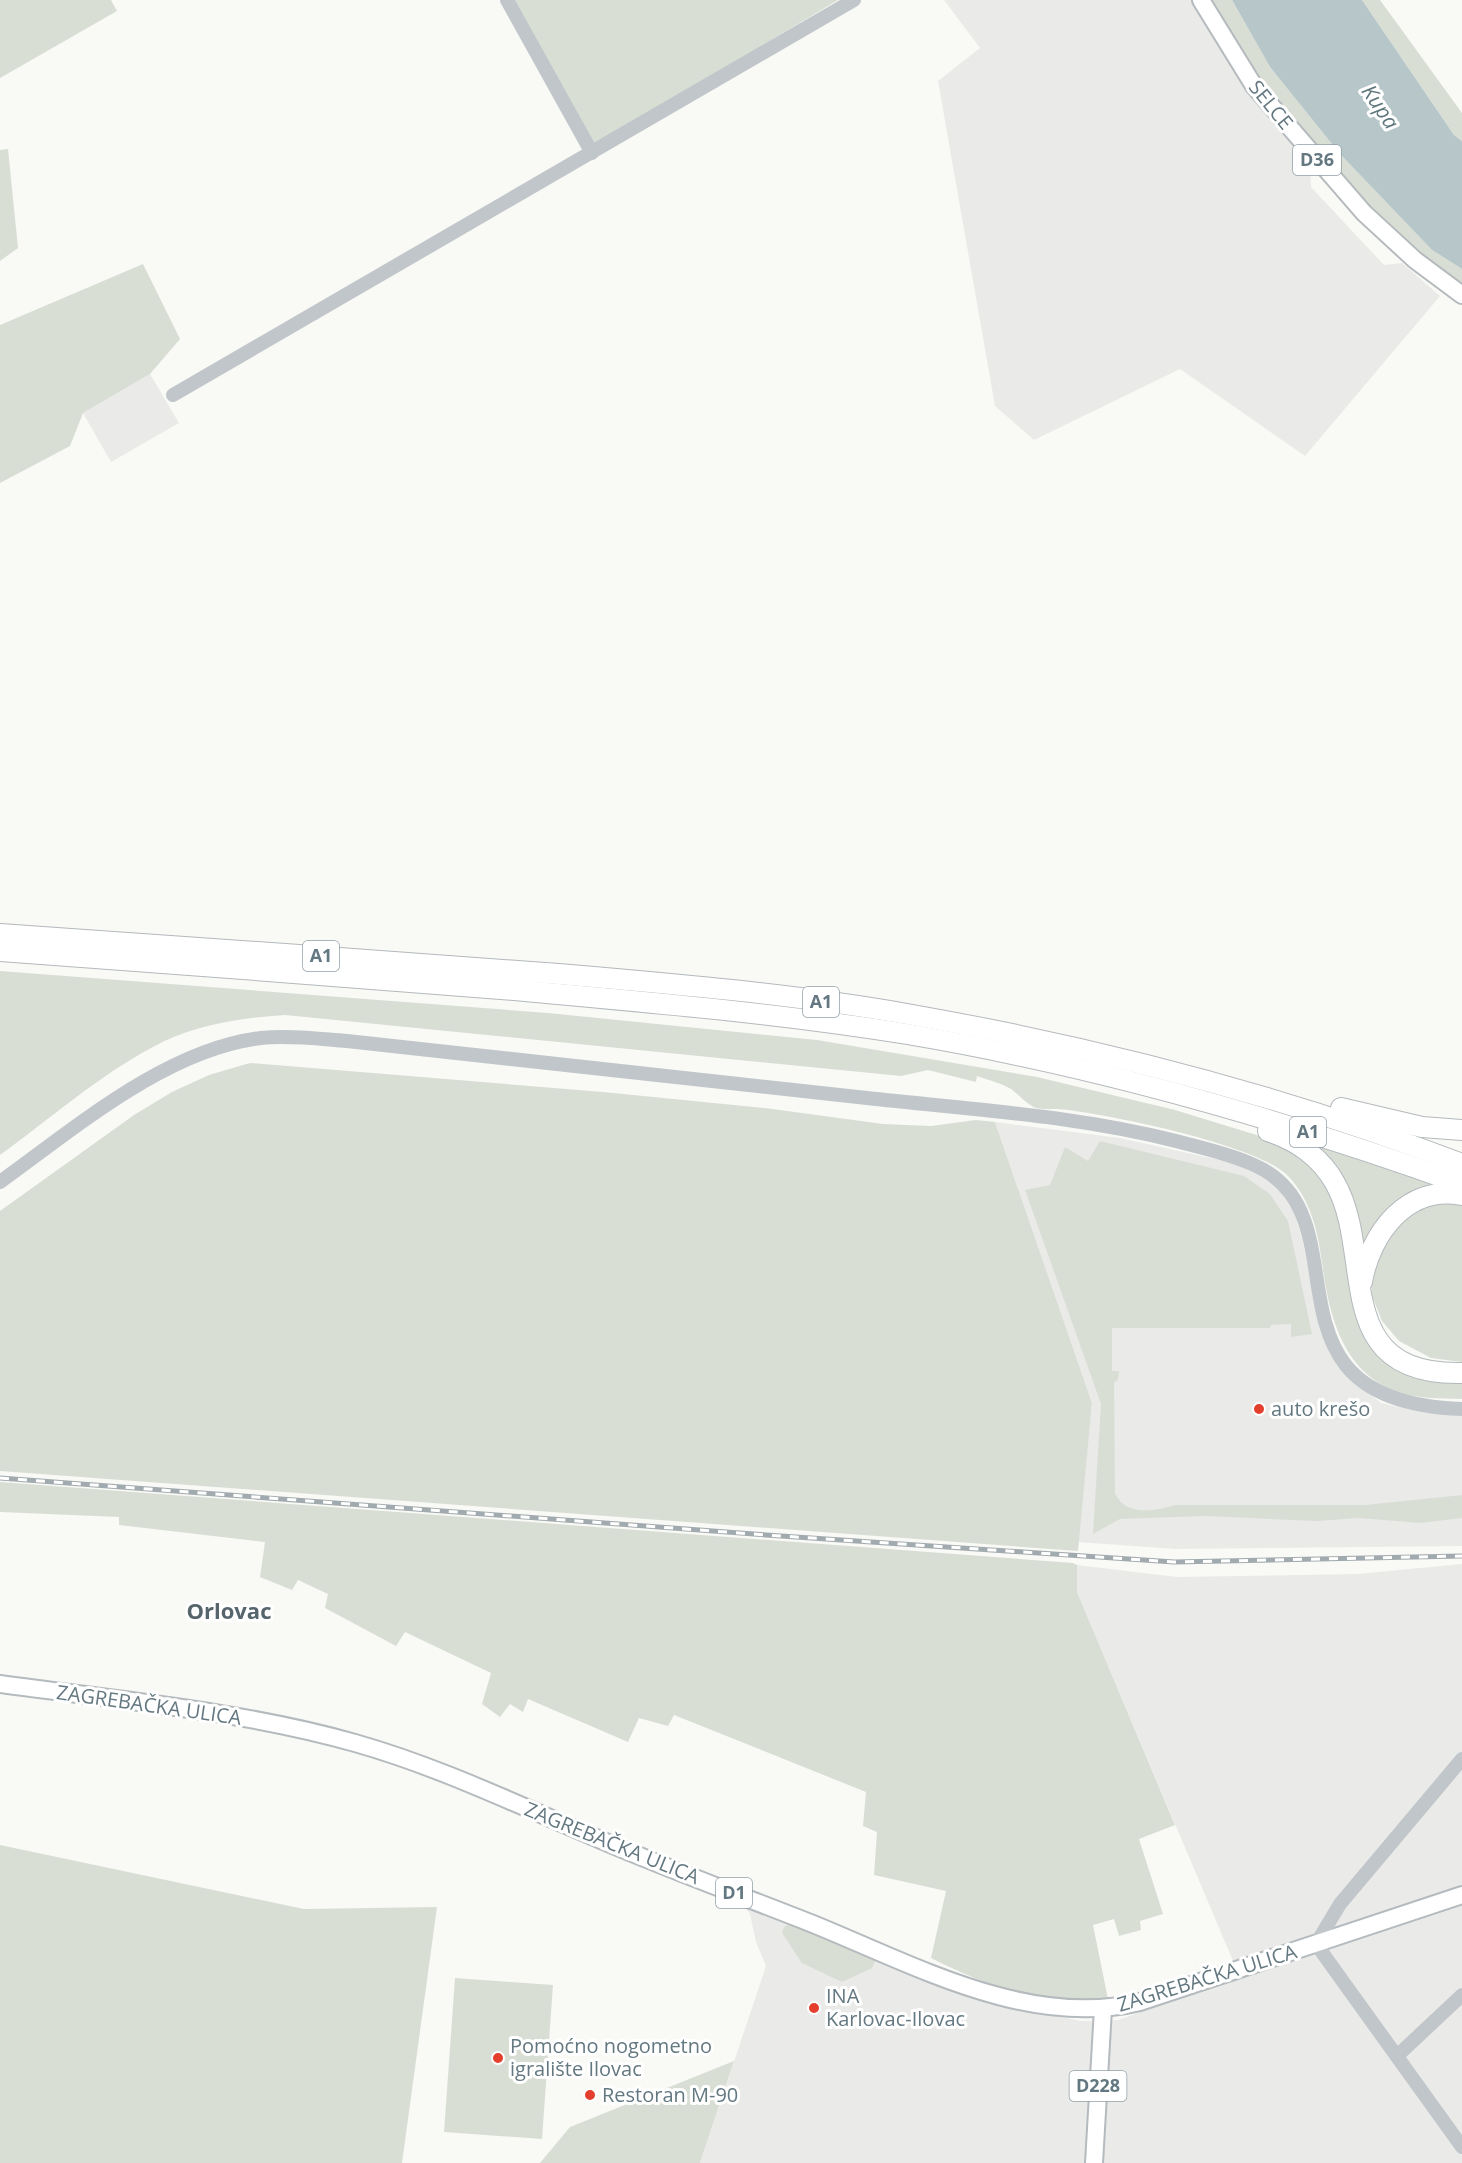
<svg xmlns="http://www.w3.org/2000/svg" width="1462" height="2163" font-family="'Open Sans',sans-serif">
  <rect width="100%" height="100%" fill="#f9f9f6"/>
  <g fill="#eaeae9">
    <path d="M 944,0 L 1192,0 L 1239,80 L 1310,166 L 1311,187 L 1384,265 L 1402,263 L 1440,296 L 1305,456 L 1180,369 L 1034,440 L 995,406 L 938,81 L 980,48 Z"/>
    <path d="M 150,374 L 179,423 L 111,462 L 83,413 Z"/>
    <path d="M 995,1122 L 1120,1138 L 1233,1163 L 1261,1175 L 1281,1192 L 1294,1212 L 1302,1238 L 1319,1323 L 1329,1352 L 1345,1374 L 1381,1403 L 1420,1412 L 1462,1416 L 1462,1546 L 1175,1549 L 1078,1542 L 1092,1403 Z"/>
    <path d="M 1462,1564 L 1462,2163 L 700,2163 L 766,1966 L 756,1942 L 750,1914 L 741,1903 L 975,1999 L 1081,2021 L 1118,2020 L 1237,1978 L 1233,1961 L 1077,1592 L 1077,1565 L 1177,1577 L 1357,1574 Z"/>
  </g>
  <g fill="#d9ded5">
    <path d="M 0,0 L 111,0 L 117,11 L 0,78 Z"/>
    <path d="M 512,0 L 838,0 L 592,147 Z"/>
    <path d="M 1209,0 L 1232,0 L 1270,67 L 1340,154 L 1432,250 L 1462,269 L 1462,288 L 1421,258 L 1367,205 L 1258,80 Z"/>
    <path d="M 1362,0 L 1380,0 L 1462,113 L 1462,141 L 1454,135 Z"/>
    <path d="M 8,149 L 18,248 L 0,261 L 0,150 Z"/>
    <path d="M 143,264 L 180,339 L 150,374 L 83,413 L 70,446 L 0,483 L 0,325 Z"/>
    <path d="M 0,971 L 548,1013 L 817,1040 L 1037,1077 L 1175,1110 L 1273,1140 L 1313,1168 L 1333,1198 L 1341,1224 L 1355,1315 L 1364,1335 L 1422,1378 L 1462,1381 L 1462,1399 C 1440,1398 1416,1399 1395,1391 C 1341,1370 1329,1313 1322,1263 C 1318,1232 1311,1200 1288,1176 C 1258,1145 1115,1116 1068,1110 C 1058,1108 1046,1110 1036,1108 C 1027,1105 1018,1094 1011,1089 C 1001,1083 988,1080 977,1076 L 976,1082 L 928,1070 L 901,1076 L 285,1015 C 240,1018 193,1025 153,1047 C 98,1076 50,1119 0,1155 Z"/>
    <path d="M 250,1063 L 603,1092 L 765,1108 L 883,1124 L 931,1126 L 976,1120 L 995,1122 L 1092,1403 L 1078,1551 L 0,1471 L 0,1211 L 134,1115 L 172,1092 L 209,1075 Z"/>
    <path d="M 1100,1141 L 1244,1176 L 1270,1194 L 1288,1221 L 1312,1334 L 1291,1337 L 1291,1324 L 1271,1325 L 1270,1328 L 1112,1328 L 1112,1371 L 1119,1371 L 1118,1380 L 1114,1382 L 1115,1493 C 1125,1517 1155,1511 1175,1505 L 1365,1505 L 1462,1495 L 1462,1518 L 1420,1523 L 1359,1518 L 1317,1521 L 1204,1516 L 1120,1519 L 1093,1534 L 1101,1404 L 1025,1190 L 1050,1185 L 1065,1147 L 1088,1161 Z"/>
    <path d="M 1317,1144 L 1451,1187 L 1365,1245 L 1360,1244 Z"/>
    <path d="M 1439,1199 L 1462,1199 L 1462,1362 L 1431,1358 L 1399,1341 L 1382,1321 L 1372,1296 L 1371,1265 L 1399,1218 Z"/>
    <path d="M 0,1482 L 1073,1563 L 1077,1565 L 1077,1592 L 1175,1825 L 1139,1839 L 1163,1914 L 1140,1921 L 1141,1930 L 1119,1936 L 1114,1919 L 1093,1925 L 1108,1999 C 1035,2003 995,1990 931,1958 L 946,1891 L 874,1875 L 877,1832 L 863,1826 L 866,1792 L 674,1715 L 668,1726 L 639,1718 L 628,1742 L 528,1699 L 523,1712 L 510,1704 L 500,1717 L 482,1704 L 491,1673 L 405,1632 L 396,1646 L 325,1608 L 328,1594 L 298,1580 L 292,1590 L 260,1577 L 265,1542 L 119,1525 L 119,1517 L 0,1512 Z"/>
    <path d="M 0,1845 L 304,1909 L 437,1907 L 402,2163 L 0,2163 Z"/>
    <path d="M 790,1924 L 873,1958 L 875,1962 L 872,1968 L 842,1982 L 802,1963 L 782,1933 L 784,1927 Z"/>
    <path d="M 455,1978 L 553,1985 L 542,2139 L 444,2132 Z"/>
    <path d="M 734,2061 L 700,2163 L 540,2163 L 570,2127 Z"/>
  </g>
  <path fill="#b7c7c9" d="M 1232,0 L 1362,0 L 1454,135 L 1462,141 L 1462,269 L 1432,250 L 1340,154 L 1270,67 Z"/>
  <g fill="none" stroke-linecap="round" stroke-linejoin="round">
    <g stroke="#b4babd" stroke-width="20">
      <g id="major">
        <path d="M 1201,0 L 1254,86 L 1364,213 L 1415,260 L 1462,295"/>
        <path d="M 0,1684 C 116,1700 243,1711 355,1743 C 440,1767 520,1806 601,1840 C 671,1870 742,1896 813,1924 C 914,1965 1029,2029 1140,2002 L 1462,1895"/>
        <path d="M 1094,2163 L 1103,2009"/>
      </g>
    </g>
    <g stroke="#b3b9bc" stroke-width="22">
      <g id="highway">
        <path d="M 0,934 C 186,948 373,959 559,974 C 675,984 793,994 907,1014 C 1095,1047 1284,1096 1462,1164"/>
        <path d="M 0,951 C 171,964 343,976 514,990 C 646,1002 777,1013 907,1034 C 1097,1066 1281,1119 1462,1184"/>
        <path d="M 1341,1108 L 1422,1127 L 1462,1130"/>
        <path d="M 1268,1131 C 1297,1141 1320,1156 1335,1183 C 1376,1255 1328,1376 1462,1373"/>
        <path d="M 1362,1282 C 1370,1234 1407,1184 1462,1195"/>
      </g>
    </g>
    <g stroke="#c0c6c9" stroke-width="14">
      <path d="M 507,0 L 592,153"/>
      <path d="M 173,395 L 854,0"/>
      <path d="M 0,1182 C 75,1128 167,1049 261,1038 C 289,1035 319,1039 347,1041 C 523,1060 700,1080 876,1099 C 979,1110 1079,1116 1180,1142 C 1205,1149 1230,1154 1254,1165 C 1371,1216 1246,1402 1462,1409"/>
      <path d="M 1462,1759 L 1340,1904 L 1316,1944 L 1462,2147"/>
      <path d="M 1397,2056 L 1462,1995"/>
    </g>
    <use href="#major" stroke="#fff" stroke-width="16"/>
    <use href="#highway" stroke="#fff" stroke-width="20"/>
    <g stroke="#a1aaae" stroke-width="5">
      <path id="rail" d="M 0,1478 L 766,1535 L 1174,1562 L 1462,1556"/>
    </g>
    <use href="#rail" stroke="#fff" stroke-width="3" stroke-dasharray="9" stroke-linecap="butt"/>
  </g>
  <g fill="#e33f2c" stroke="#fff" stroke-width="2">
    <circle cx="1259" cy="1409" r="6"/>
    <circle cx="814" cy="2008" r="6"/>
    <circle cx="498" cy="2058" r="6"/>
    <circle cx="590" cy="2095" r="6"/>
  </g>
  <g text-anchor="middle" stroke-width="6" stroke-linejoin="round" paint-order="stroke">
    <g fill="#fff" stroke="#92a0a7" stroke-width="1.5">
      <rect x="1293" y="145" width="48" height="30" rx="4.5"/>
      <rect x="303" y="941" width="36" height="30" rx="4.5"/>
      <rect x="803" y="987" width="36" height="30" rx="4.5"/>
      <rect x="1290" y="1117" width="36" height="30" rx="4.5"/>
      <rect x="716" y="1878" width="36" height="30" rx="4.5"/>
      <rect x="1069.5" y="2071" width="57" height="30" rx="4.5"/>
    </g>
    <g font-size="18" font-weight="bold" fill="#647881">
      <text x="1317" y="166">D36</text>
      <text x="321" y="962">A1</text>
      <text x="821" y="1008">A1</text>
      <text x="1308" y="1138">A1</text>
      <text x="734" y="1899">D1</text>
      <text x="1098" y="2092">D228</text>
    </g>
    <g font-size="20" fill="#647881" stroke="#fff">
      <text transform="translate(1271 105) rotate(51)" y="7">SELCE</text>
      <text transform="translate(149 1705) rotate(8)" y="7">ZAGREBAČKA ULICA</text>
      <text transform="translate(612 1843) rotate(22)" y="7">ZAGREBAČKA ULICA</text>
      <text transform="translate(1207 1978) rotate(-17)" y="7">ZAGREBAČKA ULICA</text>
    </g>
    <g font-size="20" fill="#647881" stroke="#fff" text-anchor="start">
      <text x="1271" y="1416">auto krešo</text>
      <text x="826" y="2003">INA<tspan x="826" dy="23">Karlovac-Ilovac</tspan></text>
      <text x="510" y="2053">Pomoćno nogometno<tspan x="510" dy="23">igralište Ilovac</tspan></text>
      <text x="602" y="2102">Restoran M-90</text>
    </g>
    <g font-size="21" font-style="italic" fill="#5e777c" stroke="#fff">
      <text transform="translate(1380 107) rotate(56)" y="7">Kupa</text>
    </g>
    <g font-size="22" font-weight="bold" fill="#56656c" stroke="#fff">
      <text x="229" y="1619">Orlovac</text>
    </g>
  </g>
</svg>
